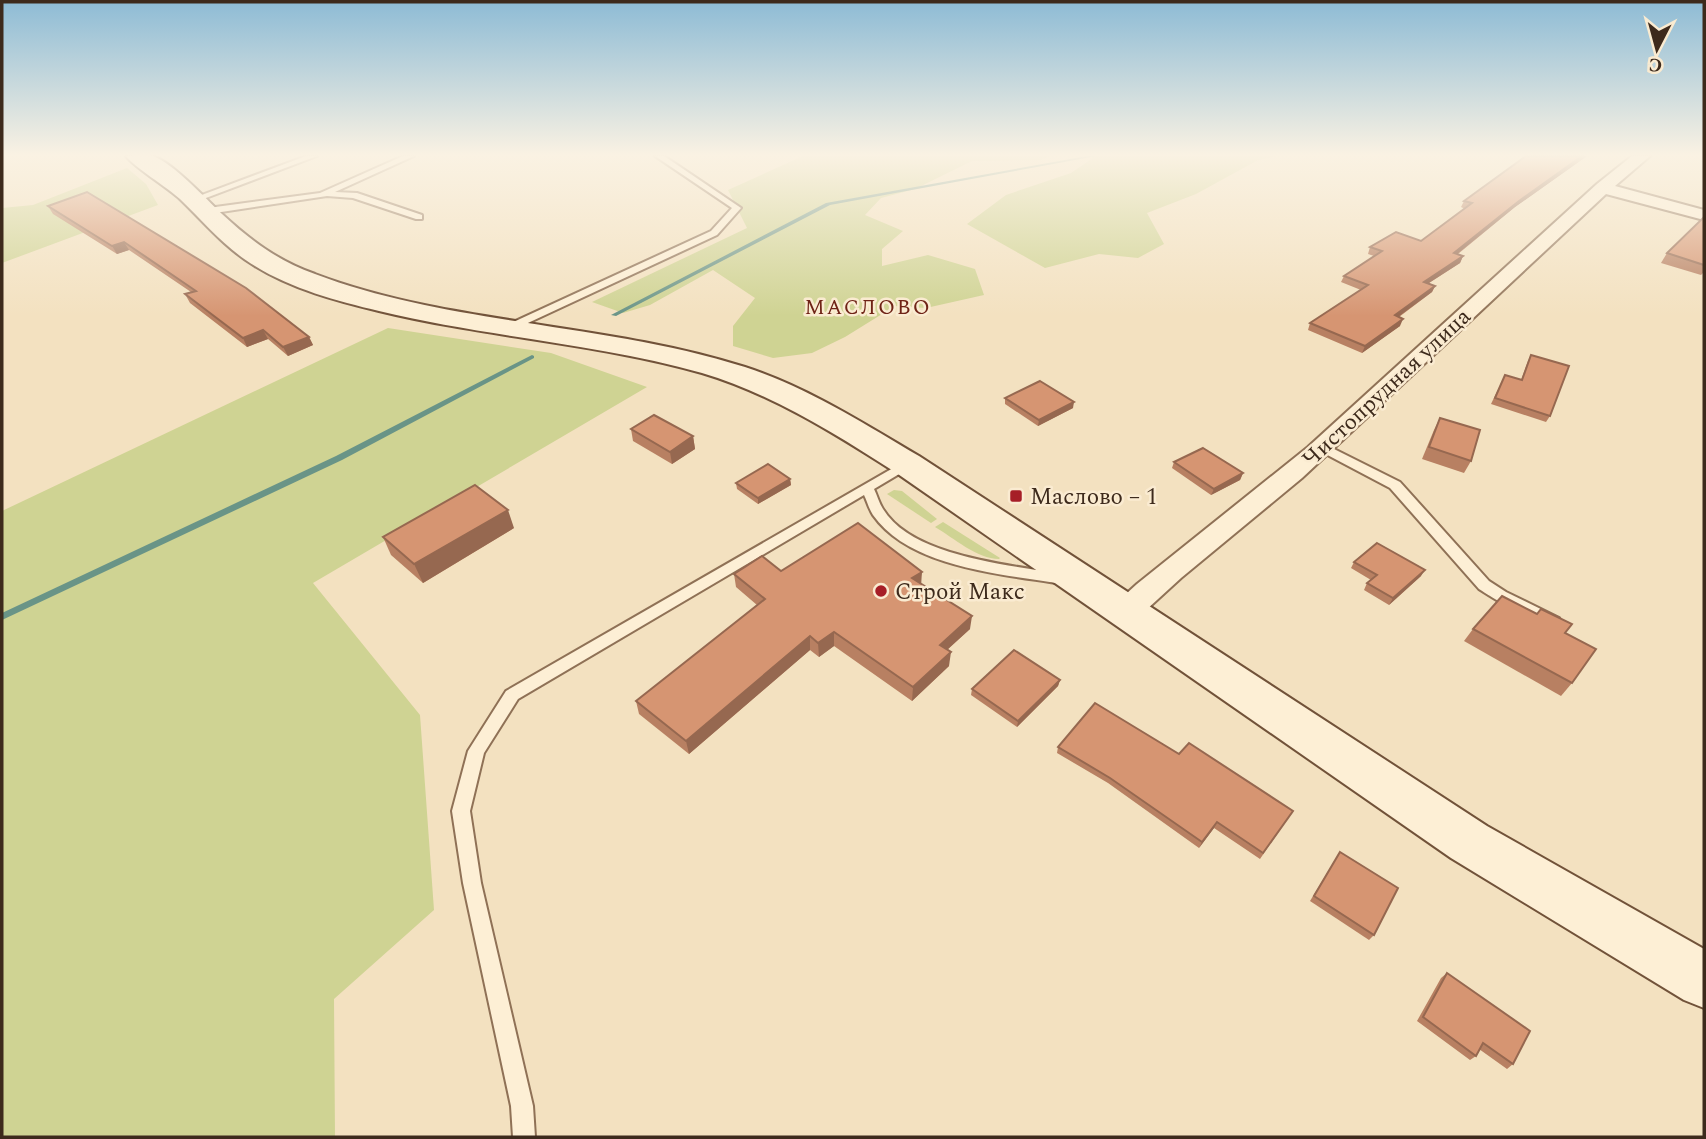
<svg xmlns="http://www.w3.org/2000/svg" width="1706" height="1139" font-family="Spectral,serif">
  <rect width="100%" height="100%" fill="#f3e1c0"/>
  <g fill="#cfd393">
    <path d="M 803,156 L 1051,156 L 1040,160 L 972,161 L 915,189 L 881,198 L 865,215 L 903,231 L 882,249 L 882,266 L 928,255 L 975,269 L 984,295 L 926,308 L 895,306 L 845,337 L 812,353 L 773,358 L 733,346 L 733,326 L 755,298 L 713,270 L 650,305 L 623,313 L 592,302 L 747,228 L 728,190 Z"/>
    <path d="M 1087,156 L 1277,156 L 1258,160 L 1196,194 L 1147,213 L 1164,244 L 1138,258 L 1099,254 L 1045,268 L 967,224 L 1006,195 L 1071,173 L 1093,158 Z"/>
    <path d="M 127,168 L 146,184 L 158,205 L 2,263 L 2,208 L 33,205 Z"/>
    <path d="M 388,328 L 551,353 L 647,387 L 313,583 L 420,715 L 434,910 L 334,999 L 335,1137 L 2,1137 L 2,511 Z"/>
    <path d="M 894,490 L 902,491 L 937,519 L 931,523 L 887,494 Z"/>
    <path d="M 943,522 L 1000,558 L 999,559 C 977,559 954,538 935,527 Z"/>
  </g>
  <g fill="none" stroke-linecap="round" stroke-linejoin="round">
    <g fill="#699487" fill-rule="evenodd">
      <path d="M 1087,156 L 1097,156 L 830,205 L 616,316 L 611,315 L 826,203 Z"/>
      <path d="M 532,355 L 534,356 L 534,358 L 342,460 L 2,620 L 2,613 L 336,456 Z"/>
    </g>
    <g stroke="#8f7156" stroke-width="4">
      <g id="lane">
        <path d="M 306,156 L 317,156 L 198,201 L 191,199 Z"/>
        <path d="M 403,156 L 414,156 L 335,192 L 357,193 L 422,215 L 422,219 L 416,219 L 353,198 L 327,196 L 208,214 L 204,211 L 208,208 L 320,193 Z"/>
        <path d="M 655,156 L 664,156 L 741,208 L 717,235 L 515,329 L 507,329 L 507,325 L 711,231 L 732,208 Z"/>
        <path d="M 1322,443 L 1400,482 L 1489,581 L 1506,592 L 1559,618 L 1561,622 L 1559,626 C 1544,630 1493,598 1479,589 L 1390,488 L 1318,450 L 1316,447 Z"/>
        <path d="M 907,460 L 913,464 L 911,467 L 874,489 C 877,495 879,503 883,509 C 912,557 1011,565 1062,574 L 1067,575 L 1069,579 L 1067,583 L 1062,584 C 1003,574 910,568 873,515 C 869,509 867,501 864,495 L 518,699 L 484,753 L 470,811 L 481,883 L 533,1106 L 535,1137 L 513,1137 L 511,1106 L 463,883 L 452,811 L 468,751 L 506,691 Z"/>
      </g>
    </g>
    <g stroke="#8f7156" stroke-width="4">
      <path id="street" d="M 1632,156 L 1650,156 L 1615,186 L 1704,210 L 1704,220 L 1606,194 L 1302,478 L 1181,578 L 1134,621 L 1124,624 L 1114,621 L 1109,613 L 1114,605 L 1137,584 L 1308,447 L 1597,184 Z"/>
    </g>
    <g stroke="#715239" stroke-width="4">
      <path id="secondary" d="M 126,156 C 134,156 145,154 153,156 C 173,163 206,199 222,214 C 250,240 278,261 315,274 C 453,326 604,322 745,367 C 807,387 863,423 919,456 L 1487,826 L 1704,949 L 1704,1008 L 1684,1000 L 1451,858 L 895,472 C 834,433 772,394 702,373 C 597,343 485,337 379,311 C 337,301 292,289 255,266 C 226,249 204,222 180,199 C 167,187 134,167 126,156 Z"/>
    </g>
    <use href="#lane" fill="#fdefd5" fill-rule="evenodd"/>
    <use href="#street" fill="#fdefd5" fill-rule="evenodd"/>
    <use href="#secondary" fill="#fdefd5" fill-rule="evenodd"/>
  </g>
  <g fill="#b88062">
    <path d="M 1526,156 L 1587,156 L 1515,207 L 1458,254 L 1463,256 L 1460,263 L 1429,283 L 1435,286 L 1432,292 L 1399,317 L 1400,326 L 1362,353 L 1308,330 L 1310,323 L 1361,290 L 1341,282 L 1344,276 L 1374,256 L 1368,254 L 1370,247 L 1421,241 L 1465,209 L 1461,207 L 1464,201 Z"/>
    <path d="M 87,192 L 309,337 L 313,345 L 288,356 L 268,339 L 247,347 L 190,303 L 185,294 L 191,292 L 129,250 L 117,254 L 53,214 L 48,206 Z"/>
    <path d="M 1704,217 L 1704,272 L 1701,275 L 1661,263 L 1667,253 Z"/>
    <path d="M 1531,355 L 1550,416 L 1546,422 L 1491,404 L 1505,375 L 1521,380 L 1528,361 Z"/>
    <path d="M 1005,398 L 1073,408 L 1038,426 L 1005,404 Z"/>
    <path d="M 1440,418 L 1471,461 L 1464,473 L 1422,459 L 1434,430 Z"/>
    <path d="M 631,429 L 693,436 L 695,449 L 672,464 L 633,441 Z"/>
    <path d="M 1174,462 L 1243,473 L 1240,480 L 1211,495 L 1172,468 Z"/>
    <path d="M 790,479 L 791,485 L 758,504 L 737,489 L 736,483 Z"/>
    <path d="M 514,528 L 423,583 L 391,555 L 383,537 Z"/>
    <path d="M 1354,562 L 1421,576 L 1389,605 L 1364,590 L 1367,583 L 1371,580 L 1351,568 Z"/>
    <path d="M 781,571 L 921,584 L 970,629 L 947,650 L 949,666 L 912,701 L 834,646 L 819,657 L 810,650 L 689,754 L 639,714 L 636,701 L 757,605 L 736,587 L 734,574 Z"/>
    <path d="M 1473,629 L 1565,633 L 1572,683 L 1561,696 L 1464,641 Z"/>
    <path d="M 1060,680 L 1058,686 L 1017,727 L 971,695 L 972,689 Z"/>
    <path d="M 1058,747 L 1179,754 L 1293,811 L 1260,859 L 1214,828 L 1199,848 L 1108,783 L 1057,753 Z"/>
    <path d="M 1340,852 L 1374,935 L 1369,940 L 1310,901 Z"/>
    <path d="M 1447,973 L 1513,1064 L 1507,1069 L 1479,1049 L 1476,1056 L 1470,1060 L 1417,1021 L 1441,978 Z"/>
  </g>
  <g fill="#966850">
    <path d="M 1582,156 L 1587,156 L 1515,207 L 1451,259 L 1454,253 L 1519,201 Z"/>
    <path d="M 124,242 L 129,250 L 117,254 L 112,246 Z"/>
    <path d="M 1463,256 L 1460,263 L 1421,288 L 1424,282 Z"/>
    <path d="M 1435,286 L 1432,292 L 1391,322 L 1395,315 Z"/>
    <path d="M 1403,319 L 1400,326 L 1362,353 L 1365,346 Z"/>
    <path d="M 263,330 L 268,339 L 247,347 L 243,338 Z"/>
    <path d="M 309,337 L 313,345 L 288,356 L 283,347 Z"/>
    <path d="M 1074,402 L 1073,408 L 1038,426 L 1039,420 Z"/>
    <path d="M 693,436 L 695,449 L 672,464 L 670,452 Z"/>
    <path d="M 1243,473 L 1240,480 L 1211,495 L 1214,489 Z"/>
    <path d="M 790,479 L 791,485 L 758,504 L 758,498 Z"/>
    <path d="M 508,510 L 514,528 L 423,583 L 414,564 Z"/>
    <path d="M 1425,570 L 1421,576 L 1389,605 L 1393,598 Z"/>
    <path d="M 922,572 L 921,586 L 912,578 Z"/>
    <path d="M 972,616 L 970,629 L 938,658 L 940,645 Z"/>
    <path d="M 834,632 L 834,646 L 819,657 L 818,643 Z"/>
    <path d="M 810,636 L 810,650 L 689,754 L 686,741 Z"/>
    <path d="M 951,652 L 949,666 L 912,701 L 913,687 Z"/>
    <path d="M 1060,680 L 1058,686 L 1017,727 L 1018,721 Z"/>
    <path d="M 1217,822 L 1214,828 L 1199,848 L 1202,842 Z"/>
  </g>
  <g fill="#d69572" stroke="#966850" stroke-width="2">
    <path d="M 1526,156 L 1582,156 L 1519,201 L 1454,253 L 1463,256 L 1424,282 L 1435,286 L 1395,315 L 1403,319 L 1365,346 L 1310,323 L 1368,285 L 1344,276 L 1382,251 L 1370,247 L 1396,232 L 1421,241 L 1472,203 L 1464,201 Z"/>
    <path d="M 87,192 L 246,288 L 309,337 L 283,347 L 263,330 L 243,338 L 185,294 L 196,291 L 124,242 L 112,246 L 48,206 Z"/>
    <path d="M 1704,217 L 1704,265 L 1667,253 Z"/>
    <path d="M 1531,355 L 1569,366 L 1550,416 L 1495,398 L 1505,375 L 1522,380 Z"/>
    <path d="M 1040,381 L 1074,402 L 1039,420 L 1005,398 Z"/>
    <path d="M 654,415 L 693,436 L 670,452 L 631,429 Z"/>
    <path d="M 1440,418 L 1480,430 L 1471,461 L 1429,447 Z"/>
    <path d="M 1203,448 L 1243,473 L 1214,489 L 1174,462 Z"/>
    <path d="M 768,464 L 790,479 L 758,498 L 736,483 Z"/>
    <path d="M 475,485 L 508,510 L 414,564 L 383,537 Z"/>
    <path d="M 858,523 L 922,572 L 912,578 L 972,616 L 940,645 L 951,652 L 913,687 L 834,632 L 818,643 L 810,636 L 686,741 L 636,701 L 765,599 L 734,574 L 762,556 L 781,571 Z"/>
    <path d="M 1377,543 L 1425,570 L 1393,598 L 1367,583 L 1377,575 L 1354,562 Z"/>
    <path d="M 1502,596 L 1537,614 L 1541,609 L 1572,624 L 1565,633 L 1596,649 L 1572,683 L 1473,629 Z"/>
    <path d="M 1014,650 L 1060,680 L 1018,721 L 972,689 Z"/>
    <path d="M 1095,703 L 1179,754 L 1189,743 L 1293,811 L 1263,853 L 1217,822 L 1202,842 L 1110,778 L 1058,747 Z"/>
    <path d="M 1340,852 L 1398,888 L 1374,935 L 1314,896 Z"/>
    <path d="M 1447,973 L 1530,1031 L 1513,1064 L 1483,1043 L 1476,1056 L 1423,1017 Z"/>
  </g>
  <linearGradient id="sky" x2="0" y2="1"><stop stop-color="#8dbbd5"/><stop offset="0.49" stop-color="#faf2e3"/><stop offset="1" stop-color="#faf2e3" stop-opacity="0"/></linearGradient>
  <rect width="1706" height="316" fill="url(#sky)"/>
  <g fill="#a61e27" stroke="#faebd1" stroke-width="2.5">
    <rect x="1009" y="489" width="14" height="14" rx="3.5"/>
    <circle cx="881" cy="591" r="7"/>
  </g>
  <g text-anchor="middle" stroke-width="5" stroke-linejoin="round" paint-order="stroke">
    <g font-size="21" letter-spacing="2" fill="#6f2316" stroke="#faebd1">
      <text x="868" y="314">МАСЛОВО</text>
    </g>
    <g font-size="23" fill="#3d2a1c" stroke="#faebd1">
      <text transform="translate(1386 387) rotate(-43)" y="8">Чистопрудная улица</text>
    </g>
    <g font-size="23" fill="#3d2a1c" stroke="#faebd1" text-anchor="start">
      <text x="1030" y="504">Маслово – 1</text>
      <text x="895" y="599">Строй Макс</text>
    </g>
  </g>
  <rect width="1706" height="1139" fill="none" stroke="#3d2a1c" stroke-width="7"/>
  <g transform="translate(1657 49) rotate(186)" stroke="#faebd1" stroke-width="5" paint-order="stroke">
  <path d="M0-5L12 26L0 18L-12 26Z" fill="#3d2a1c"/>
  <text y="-10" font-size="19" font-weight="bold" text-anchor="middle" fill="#3d2a1c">С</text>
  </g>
</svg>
